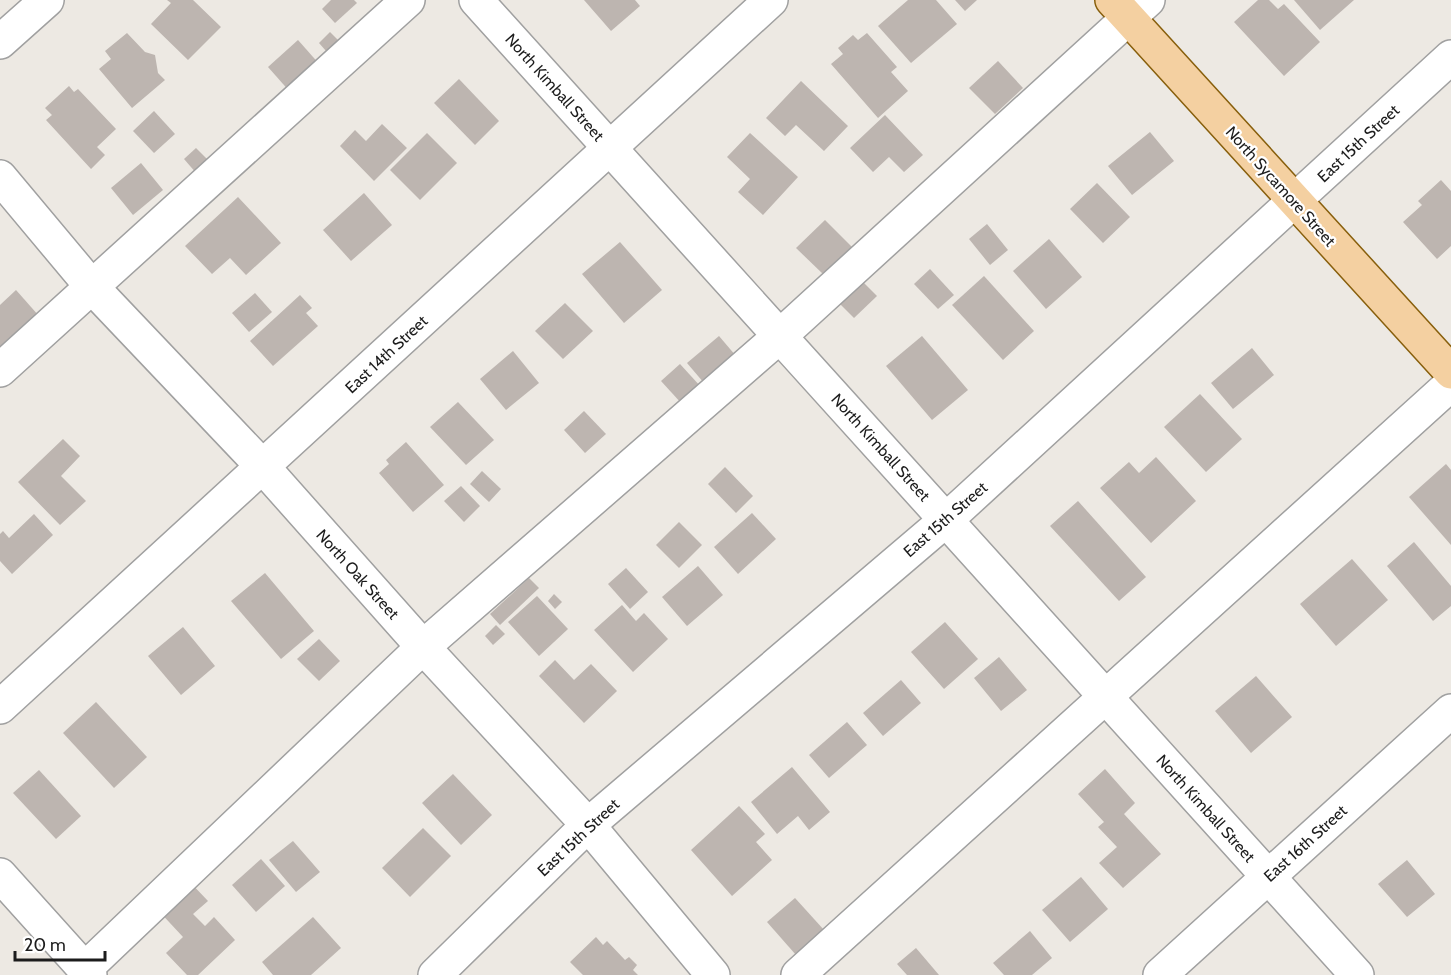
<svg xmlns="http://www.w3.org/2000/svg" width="1451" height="975" font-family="Cabin,sans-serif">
  <rect width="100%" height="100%" fill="#ede9e3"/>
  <g fill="#bdb5b0">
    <path d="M 167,0 L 193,0 L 221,27 L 188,60 L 151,24 L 171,3 Z"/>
    <path d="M 331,0 L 354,0 L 357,3 L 335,23 L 322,9 Z"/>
    <path d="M 584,0 L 635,0 L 640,6 L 611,31 Z"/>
    <path d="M 908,0 L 936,0 L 957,24 L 911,63 L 878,26 Z"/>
    <path d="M 955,0 L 977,0 L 965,11 Z"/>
    <path d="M 1258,0 L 1269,0 L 1278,9 L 1284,4 L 1320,42 L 1284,76 L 1234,22 Z"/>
    <path d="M 1294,0 L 1354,0 L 1320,30 Z"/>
    <path d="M 330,32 L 345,47 L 333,59 L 319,43 Z"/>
    <path d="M 127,33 L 145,52 L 155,55 L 158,73 L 165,80 L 132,108 L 99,69 L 111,59 L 105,51 Z"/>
    <path d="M 867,33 L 897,67 L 891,72 L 908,91 L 878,118 L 831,64 L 843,54 L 838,48 L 853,35 L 858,40 Z"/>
    <path d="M 298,40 L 321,66 L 291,93 L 268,67 Z"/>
    <path d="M 998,61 L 1023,88 L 995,114 L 969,88 Z"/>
    <path d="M 459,79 L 499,121 L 475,145 L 434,103 Z"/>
    <path d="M 801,81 L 848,126 L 824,151 L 796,125 L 785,136 L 766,118 Z"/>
    <path d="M 69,86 L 74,92 L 78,89 L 116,129 L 97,147 L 105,155 L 91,169 L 46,120 L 52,115 L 45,108 Z"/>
    <path d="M 154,111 L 175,134 L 154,153 L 133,131 Z"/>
    <path d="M 885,115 L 923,155 L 904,172 L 889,157 L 873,172 L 850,148 Z"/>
    <path d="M 382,124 L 407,148 L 374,181 L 340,146 L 355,130 L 366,141 Z"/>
    <path d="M 1150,132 L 1174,161 L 1132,195 L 1108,166 Z"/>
    <path d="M 427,133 L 457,163 L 420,200 L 390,170 Z"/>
    <path d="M 750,133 L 798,177 L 763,215 L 738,192 L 750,179 L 727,157 Z"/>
    <path d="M 196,148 L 209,161 L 197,174 L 184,159 Z"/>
    <path d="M 141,163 L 163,190 L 133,215 L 111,188 Z"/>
    <path d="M 1441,180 L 1451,191 L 1451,246 L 1437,259 L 1403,222 L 1422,205 L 1418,201 Z"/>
    <path d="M 1097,183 L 1130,217 L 1103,243 L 1070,209 Z"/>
    <path d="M 364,193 L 392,225 L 351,261 L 323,230 Z"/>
    <path d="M 238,197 L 281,243 L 246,275 L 230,258 L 212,274 L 185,246 Z"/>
    <path d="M 825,220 L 852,247 L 824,275 L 796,248 Z"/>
    <path d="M 987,224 L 1008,250 L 990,265 L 969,239 Z"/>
    <path d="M 1049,239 L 1082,277 L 1046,309 L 1013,271 Z"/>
    <path d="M 620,242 L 662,290 L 624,323 L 582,274 Z"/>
    <path d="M 930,269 L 954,295 L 938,309 L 914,284 Z"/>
    <path d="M 856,275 L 877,296 L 854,318 L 833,297 Z"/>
    <path d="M 984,276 L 1034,331 L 1003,360 L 952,305 Z"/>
    <path d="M 16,290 L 39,316 L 0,348 L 0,305 Z"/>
    <path d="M 255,293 L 272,312 L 249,332 L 232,313 Z"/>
    <path d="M 300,295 L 312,308 L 306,313 L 318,326 L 273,366 L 250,341 Z"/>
    <path d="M 565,303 L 593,331 L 563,359 L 535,331 Z"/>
    <path d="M 719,336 L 736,356 L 704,383 L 687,363 Z"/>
    <path d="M 922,336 L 968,390 L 932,420 L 886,366 Z"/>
    <path d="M 1252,348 L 1274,375 L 1233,409 L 1211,383 Z"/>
    <path d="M 513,351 L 539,383 L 506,410 L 480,379 Z"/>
    <path d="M 680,364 L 701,387 L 682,404 L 661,381 Z"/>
    <path d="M 1200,394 L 1242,439 L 1206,472 L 1164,427 Z"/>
    <path d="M 458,402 L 494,440 L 466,465 L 430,427 Z"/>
    <path d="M 584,411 L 606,434 L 585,453 L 564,430 Z"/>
    <path d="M 63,439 L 80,456 L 61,476 L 86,501 L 60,525 L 18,482 Z"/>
    <path d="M 406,442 L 444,485 L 413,512 L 379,473 L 389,464 L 386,460 Z"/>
    <path d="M 1156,457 L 1196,501 L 1151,543 L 1100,488 L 1129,462 L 1139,473 Z"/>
    <path d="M 1446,464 L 1451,470 L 1451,545 L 1409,497 Z"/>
    <path d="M 725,467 L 753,496 L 736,513 L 708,484 Z"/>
    <path d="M 482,471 L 501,489 L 489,502 L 470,484 Z"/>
    <path d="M 461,486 L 480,506 L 464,522 L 444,501 Z"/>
    <path d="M 1078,501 L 1146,577 L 1119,601 L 1050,526 Z"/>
    <path d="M 752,513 L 776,539 L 738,574 L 714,547 Z"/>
    <path d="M 34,514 L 53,535 L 12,574 L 0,561 L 0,534 L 3,531 L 9,538 Z"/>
    <path d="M 679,522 L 702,545 L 679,568 L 656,545 Z"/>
    <path d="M 1414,542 L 1451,586 L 1451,606 L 1433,621 L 1387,566 Z"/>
    <path d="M 1352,559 L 1388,600 L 1336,646 L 1300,604 Z"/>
    <path d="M 698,566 L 723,595 L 687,626 L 662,597 Z"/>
    <path d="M 626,568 L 648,592 L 630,609 L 608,584 Z"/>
    <path d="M 265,573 L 314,631 L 281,659 L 231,601 Z"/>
    <path d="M 529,578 L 539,588 L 500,625 L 490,614 Z"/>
    <path d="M 554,594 L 562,602 L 555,609 L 548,601 Z"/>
    <path d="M 537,596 L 568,629 L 539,656 L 508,622 Z"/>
    <path d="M 622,605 L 636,621 L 644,613 L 668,639 L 633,672 L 594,630 Z"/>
    <path d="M 945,622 L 978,659 L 944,689 L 911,652 Z"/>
    <path d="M 496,625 L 505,634 L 493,645 L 485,636 Z"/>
    <path d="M 183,627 L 215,666 L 181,695 L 148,656 Z"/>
    <path d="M 319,639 L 340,661 L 319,681 L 297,659 Z"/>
    <path d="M 999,657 L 1027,690 L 1001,711 L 974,678 Z"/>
    <path d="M 555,660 L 574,680 L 591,664 L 617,691 L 584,723 L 539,676 Z"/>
    <path d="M 1256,676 L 1292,717 L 1251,753 L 1215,711 Z"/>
    <path d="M 901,680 L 921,703 L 883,736 L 863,713 Z"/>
    <path d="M 96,702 L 147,757 L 114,788 L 63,733 Z"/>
    <path d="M 847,722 L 867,745 L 829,778 L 809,755 Z"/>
    <path d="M 792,767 L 830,812 L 809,830 L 798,816 L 777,834 L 751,802 Z"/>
    <path d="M 1105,769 L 1135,803 L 1124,814 L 1161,854 L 1123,888 L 1099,863 L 1117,847 L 1098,827 L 1104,822 L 1078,794 Z"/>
    <path d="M 39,770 L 81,816 L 56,839 L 13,793 Z"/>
    <path d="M 453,774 L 492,815 L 461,845 L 422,803 Z"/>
    <path d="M 739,806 L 765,834 L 756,842 L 772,860 L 732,896 L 691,850 Z"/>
    <path d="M 423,828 L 451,856 L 410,897 L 382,868 Z"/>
    <path d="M 293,841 L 320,872 L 296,892 L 269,860 Z"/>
    <path d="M 261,859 L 285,886 L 256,912 L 232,885 Z"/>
    <path d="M 1407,860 L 1435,894 L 1407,917 L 1378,884 Z"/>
    <path d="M 1081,877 L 1108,909 L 1070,942 L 1042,910 Z"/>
    <path d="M 187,879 L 208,901 L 193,914 L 205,926 L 214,917 L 235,940 L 198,975 L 187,975 L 166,953 L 183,937 L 156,908 Z"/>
    <path d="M 795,898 L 824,930 L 796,955 L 767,922 Z"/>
    <path d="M 313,917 L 341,948 L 311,975 L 273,975 L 262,962 Z"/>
    <path d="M 1030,931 L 1052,958 L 1032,975 L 1004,975 L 993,963 Z"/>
    <path d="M 596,937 L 603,945 L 607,941 L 625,960 L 629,957 L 637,965 L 633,970 L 638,975 L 583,975 L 570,962 Z"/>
    <path d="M 916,948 L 939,975 L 907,975 L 897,964 Z"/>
  </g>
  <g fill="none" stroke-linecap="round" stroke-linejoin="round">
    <g stroke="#a0a0a0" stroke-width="36">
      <g id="minor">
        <path d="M 476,0 L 1357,975"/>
        <path d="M 0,42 L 47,0"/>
        <path d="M 0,177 L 92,287 L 263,467 L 423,647 L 588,825 L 713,975"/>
        <path d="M 0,370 L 408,0"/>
        <path d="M 0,707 L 771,0"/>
        <path d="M 0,875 L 90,975"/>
        <path d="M 85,969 L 423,647 L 780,336 L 1148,0"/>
        <path d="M 435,975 L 588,825 L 946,520 L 1451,57"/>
        <path d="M 798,975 L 1451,384"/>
        <path d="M 1160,975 L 1451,711"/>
      </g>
    </g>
    <g stroke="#885f0c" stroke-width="36">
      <path id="major" d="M 1112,0 L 1451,372"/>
    </g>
    <use href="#minor" stroke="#fff" stroke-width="33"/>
    <use href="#major" stroke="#f4d0a1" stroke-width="33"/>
  </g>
  <g text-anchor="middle" stroke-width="4.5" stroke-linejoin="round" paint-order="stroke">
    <g font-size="16" fill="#1c1c1c" stroke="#fff">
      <text transform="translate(555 87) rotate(48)" y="6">North Kimball Street</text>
      <text transform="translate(1358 143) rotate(-43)" y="6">East 15th Street</text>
      <text transform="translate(1281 186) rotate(48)" y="6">North Sycamore Street</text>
      <text transform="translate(386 354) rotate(-43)" y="6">East 14th Street</text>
      <text transform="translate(881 447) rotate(48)" y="6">North Kimball Street</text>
      <text transform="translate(945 519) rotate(-41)" y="6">East 15th Street</text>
      <text transform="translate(358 574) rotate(48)" y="6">North Oak Street</text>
      <text transform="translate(1206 808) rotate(48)" y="6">North Kimball Street</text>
      <text transform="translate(578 837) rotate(-43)" y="6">East 15th Street</text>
      <text transform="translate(1305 843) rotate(-42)" y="6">East 16th Street</text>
    </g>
  </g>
  <path d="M15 951v9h90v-9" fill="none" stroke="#1c1c1c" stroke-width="3"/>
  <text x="24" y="951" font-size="18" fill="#1c1c1c" stroke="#ffffff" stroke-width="4.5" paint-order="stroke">20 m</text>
</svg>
